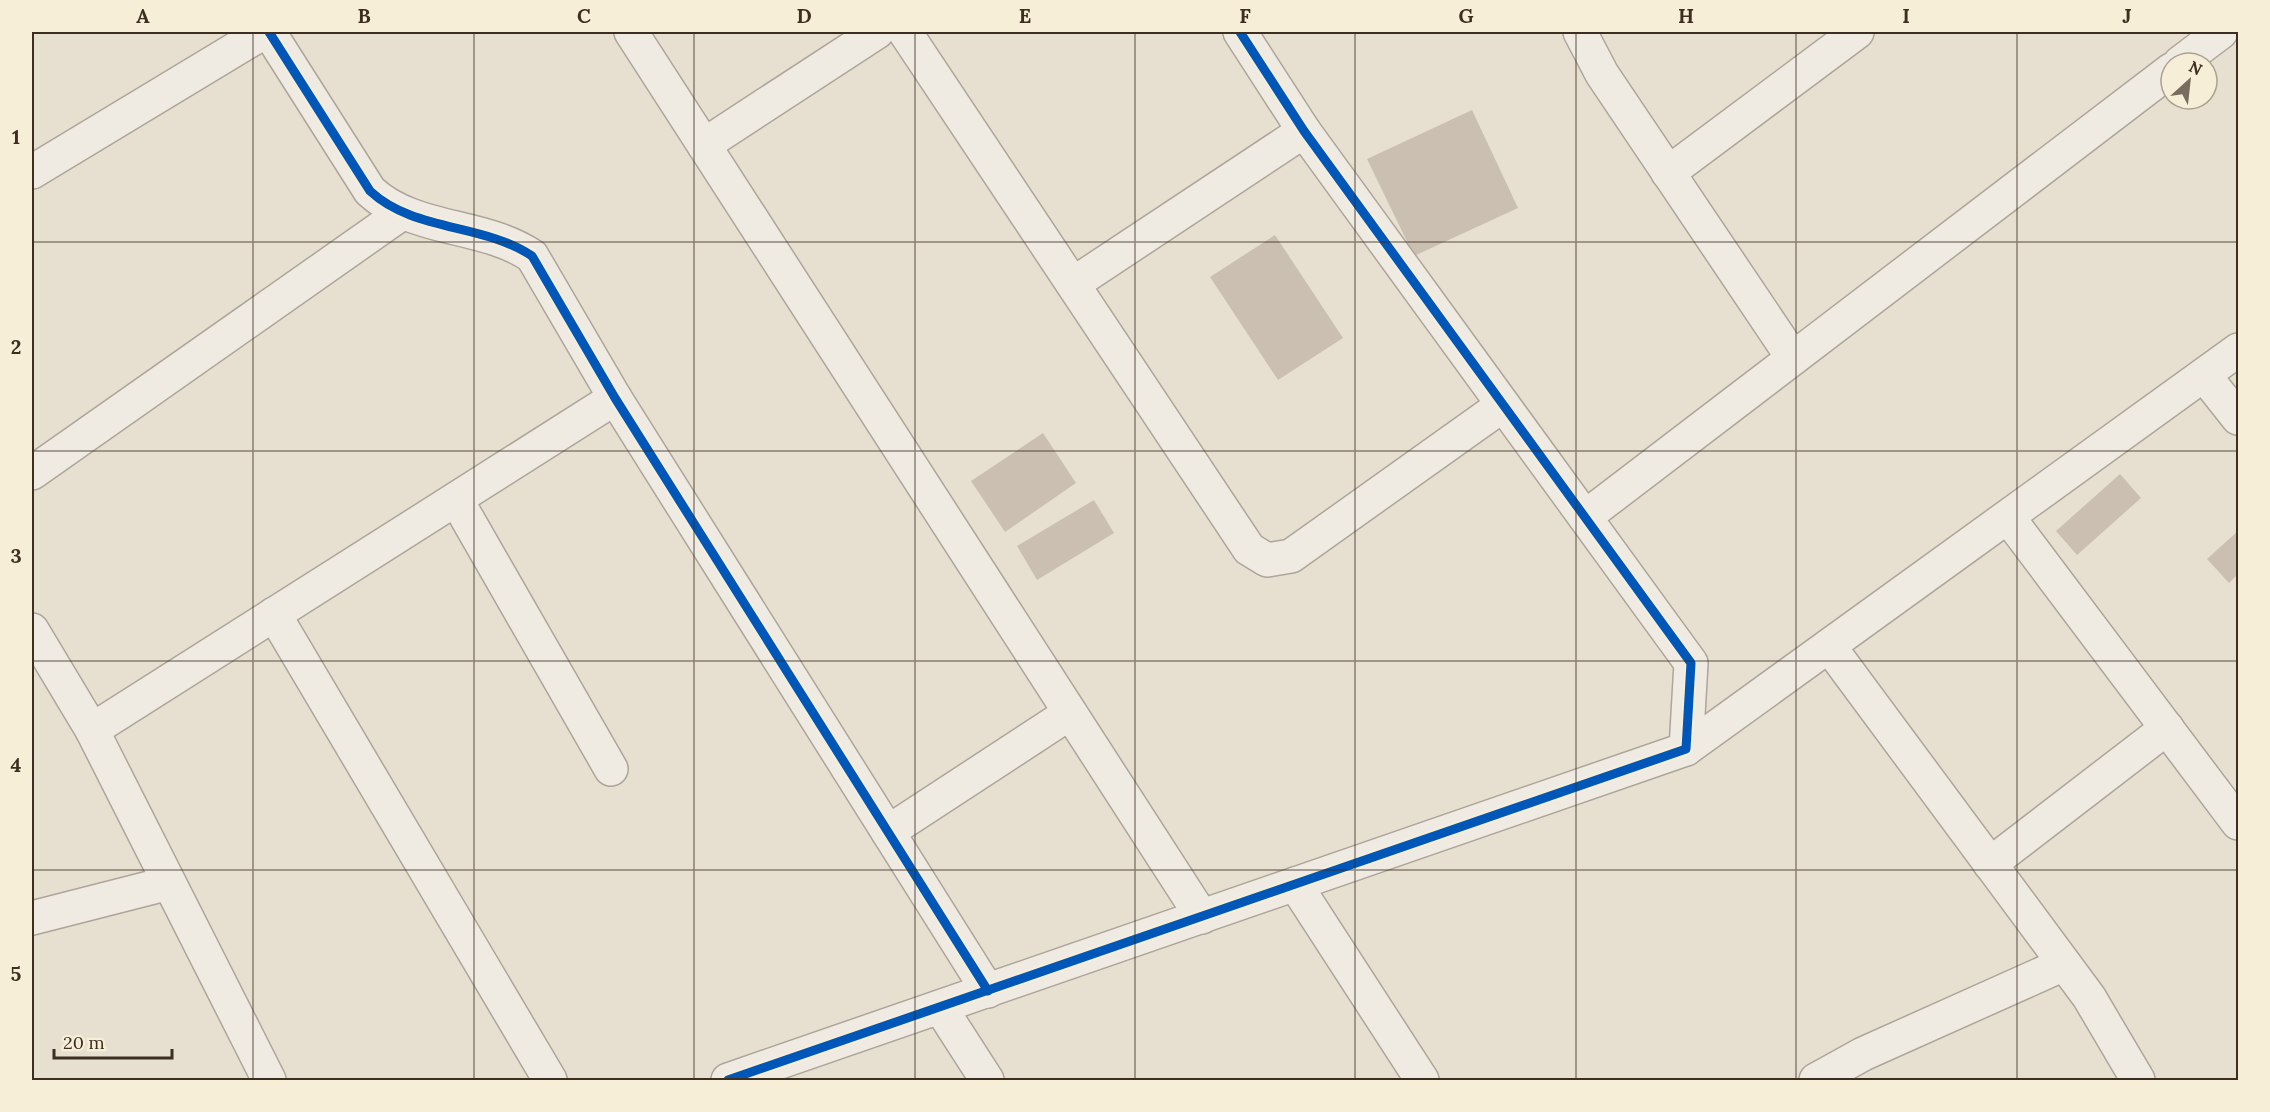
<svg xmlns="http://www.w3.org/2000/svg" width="2270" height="1112" font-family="Lora,serif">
  <rect width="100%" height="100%" fill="#e7e0d1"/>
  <g fill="#cbbfb2">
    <path d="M 1472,110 L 1518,208 L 1414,256 L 1367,159 Z"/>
    <path d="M 1275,235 L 1343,338 L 1278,380 L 1210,277 Z"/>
    <path d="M 1043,433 L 1076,483 L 1005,532 L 971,481 Z"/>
    <path d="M 2120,474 L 2141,498 L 2077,555 L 2056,531 Z"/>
    <path d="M 1094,500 L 1114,533 L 1037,580 L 1017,546 Z"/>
    <path d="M 2238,531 L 2238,574 L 2229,583 L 2207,559 Z"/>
  </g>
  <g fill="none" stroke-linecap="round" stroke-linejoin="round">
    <g stroke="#ada599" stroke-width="36">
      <g id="minor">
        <path d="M 269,32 L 370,191 C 414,232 483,223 532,256 L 615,398 L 988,991"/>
        <path d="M 631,32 L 1202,917"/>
        <path d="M 905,32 L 1249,549 L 1267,560 L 1291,556 L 1503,405"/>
        <path d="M 1580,32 L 1602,74 L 1793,358"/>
        <path d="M 2180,63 L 2221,32"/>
        <path d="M 704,145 L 877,32"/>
        <path d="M 32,172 L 264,32"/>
        <path d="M 1668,173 L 1857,32"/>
        <path d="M 1073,284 L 1304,131"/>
        <path d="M 2204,375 L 2238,418"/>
        <path d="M 32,473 L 402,213"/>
        <path d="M 456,499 L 611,769"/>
        <path d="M 1585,517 L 2171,70"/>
        <path d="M 2008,517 L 2238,823"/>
        <path d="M 274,614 L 550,1080"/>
        <path d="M 32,630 L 92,730 L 269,1080"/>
        <path d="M 1829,646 L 2089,997 L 2138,1080"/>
        <path d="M 92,730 L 615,398"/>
        <path d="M 1686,749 L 2238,350"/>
        <path d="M 888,832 L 1070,713"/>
        <path d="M 1990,864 L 2167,728"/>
        <path d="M 1295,884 L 1422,1080"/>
        <path d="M 32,918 L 169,883"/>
        <path d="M 940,1007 L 987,1080"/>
        <path d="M 728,1080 L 1686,749 L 1691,663 L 1304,131 L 1240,32"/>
        <path d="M 1816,1080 L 1863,1054 L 2064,964"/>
      </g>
    </g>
    <use href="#minor" stroke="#efebe3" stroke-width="33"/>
    <g stroke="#f7eed8" stroke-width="13">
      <g id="cycleway">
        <path d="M 269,32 L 370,191 C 414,232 483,223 532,256 L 615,398 L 988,991"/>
        <path d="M 728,1080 L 1686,749 L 1691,663 L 1304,131 L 1240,32"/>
      </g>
    </g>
    <use href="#cycleway" stroke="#0057b8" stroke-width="9"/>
  </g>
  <path fill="none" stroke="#3d2e20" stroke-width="1.5" stroke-opacity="0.55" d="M 253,32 L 253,1080M 474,32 L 474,1080M 694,32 L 694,1080M 915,32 L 915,1080M 1135,32 L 1135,1080M 1355,32 L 1355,1080M 1576,32 L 1576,1080M 1796,32 L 1796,1080M 2017,32 L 2017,1080M 32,242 L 2238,242M 32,451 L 2238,451M 32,661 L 2238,661M 32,870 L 2238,870"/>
  <rect width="2270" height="1112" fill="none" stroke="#f7eed8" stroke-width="66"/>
  <g transform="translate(2189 81) rotate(27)"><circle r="28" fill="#f7eed8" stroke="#ada18e" stroke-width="1.5"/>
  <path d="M0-4.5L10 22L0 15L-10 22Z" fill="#786c5e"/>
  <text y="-9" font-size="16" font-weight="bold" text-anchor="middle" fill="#3d2e20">N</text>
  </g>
  <path d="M54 1049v9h118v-9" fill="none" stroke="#3d2e20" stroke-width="3"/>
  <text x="63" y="1049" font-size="18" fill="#3d2e20" stroke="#f7eed8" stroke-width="4.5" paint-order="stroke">20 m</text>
  <rect x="33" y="33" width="2204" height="1046" fill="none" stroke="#3d2e20" stroke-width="2"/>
  <g font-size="20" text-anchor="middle" font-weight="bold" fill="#3d2e20">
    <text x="143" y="23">A</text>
    <text x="364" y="23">B</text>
    <text x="584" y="23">C</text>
    <text x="804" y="23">D</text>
    <text x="1025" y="23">E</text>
    <text x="1245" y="23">F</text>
    <text x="1466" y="23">G</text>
    <text x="1686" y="23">H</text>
    <text x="1906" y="23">I</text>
    <text x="2127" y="23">J</text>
    <text x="16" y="144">1</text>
    <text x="16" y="354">2</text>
    <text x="16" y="563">3</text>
    <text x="16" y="772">4</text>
    <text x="16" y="981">5</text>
  </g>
</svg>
